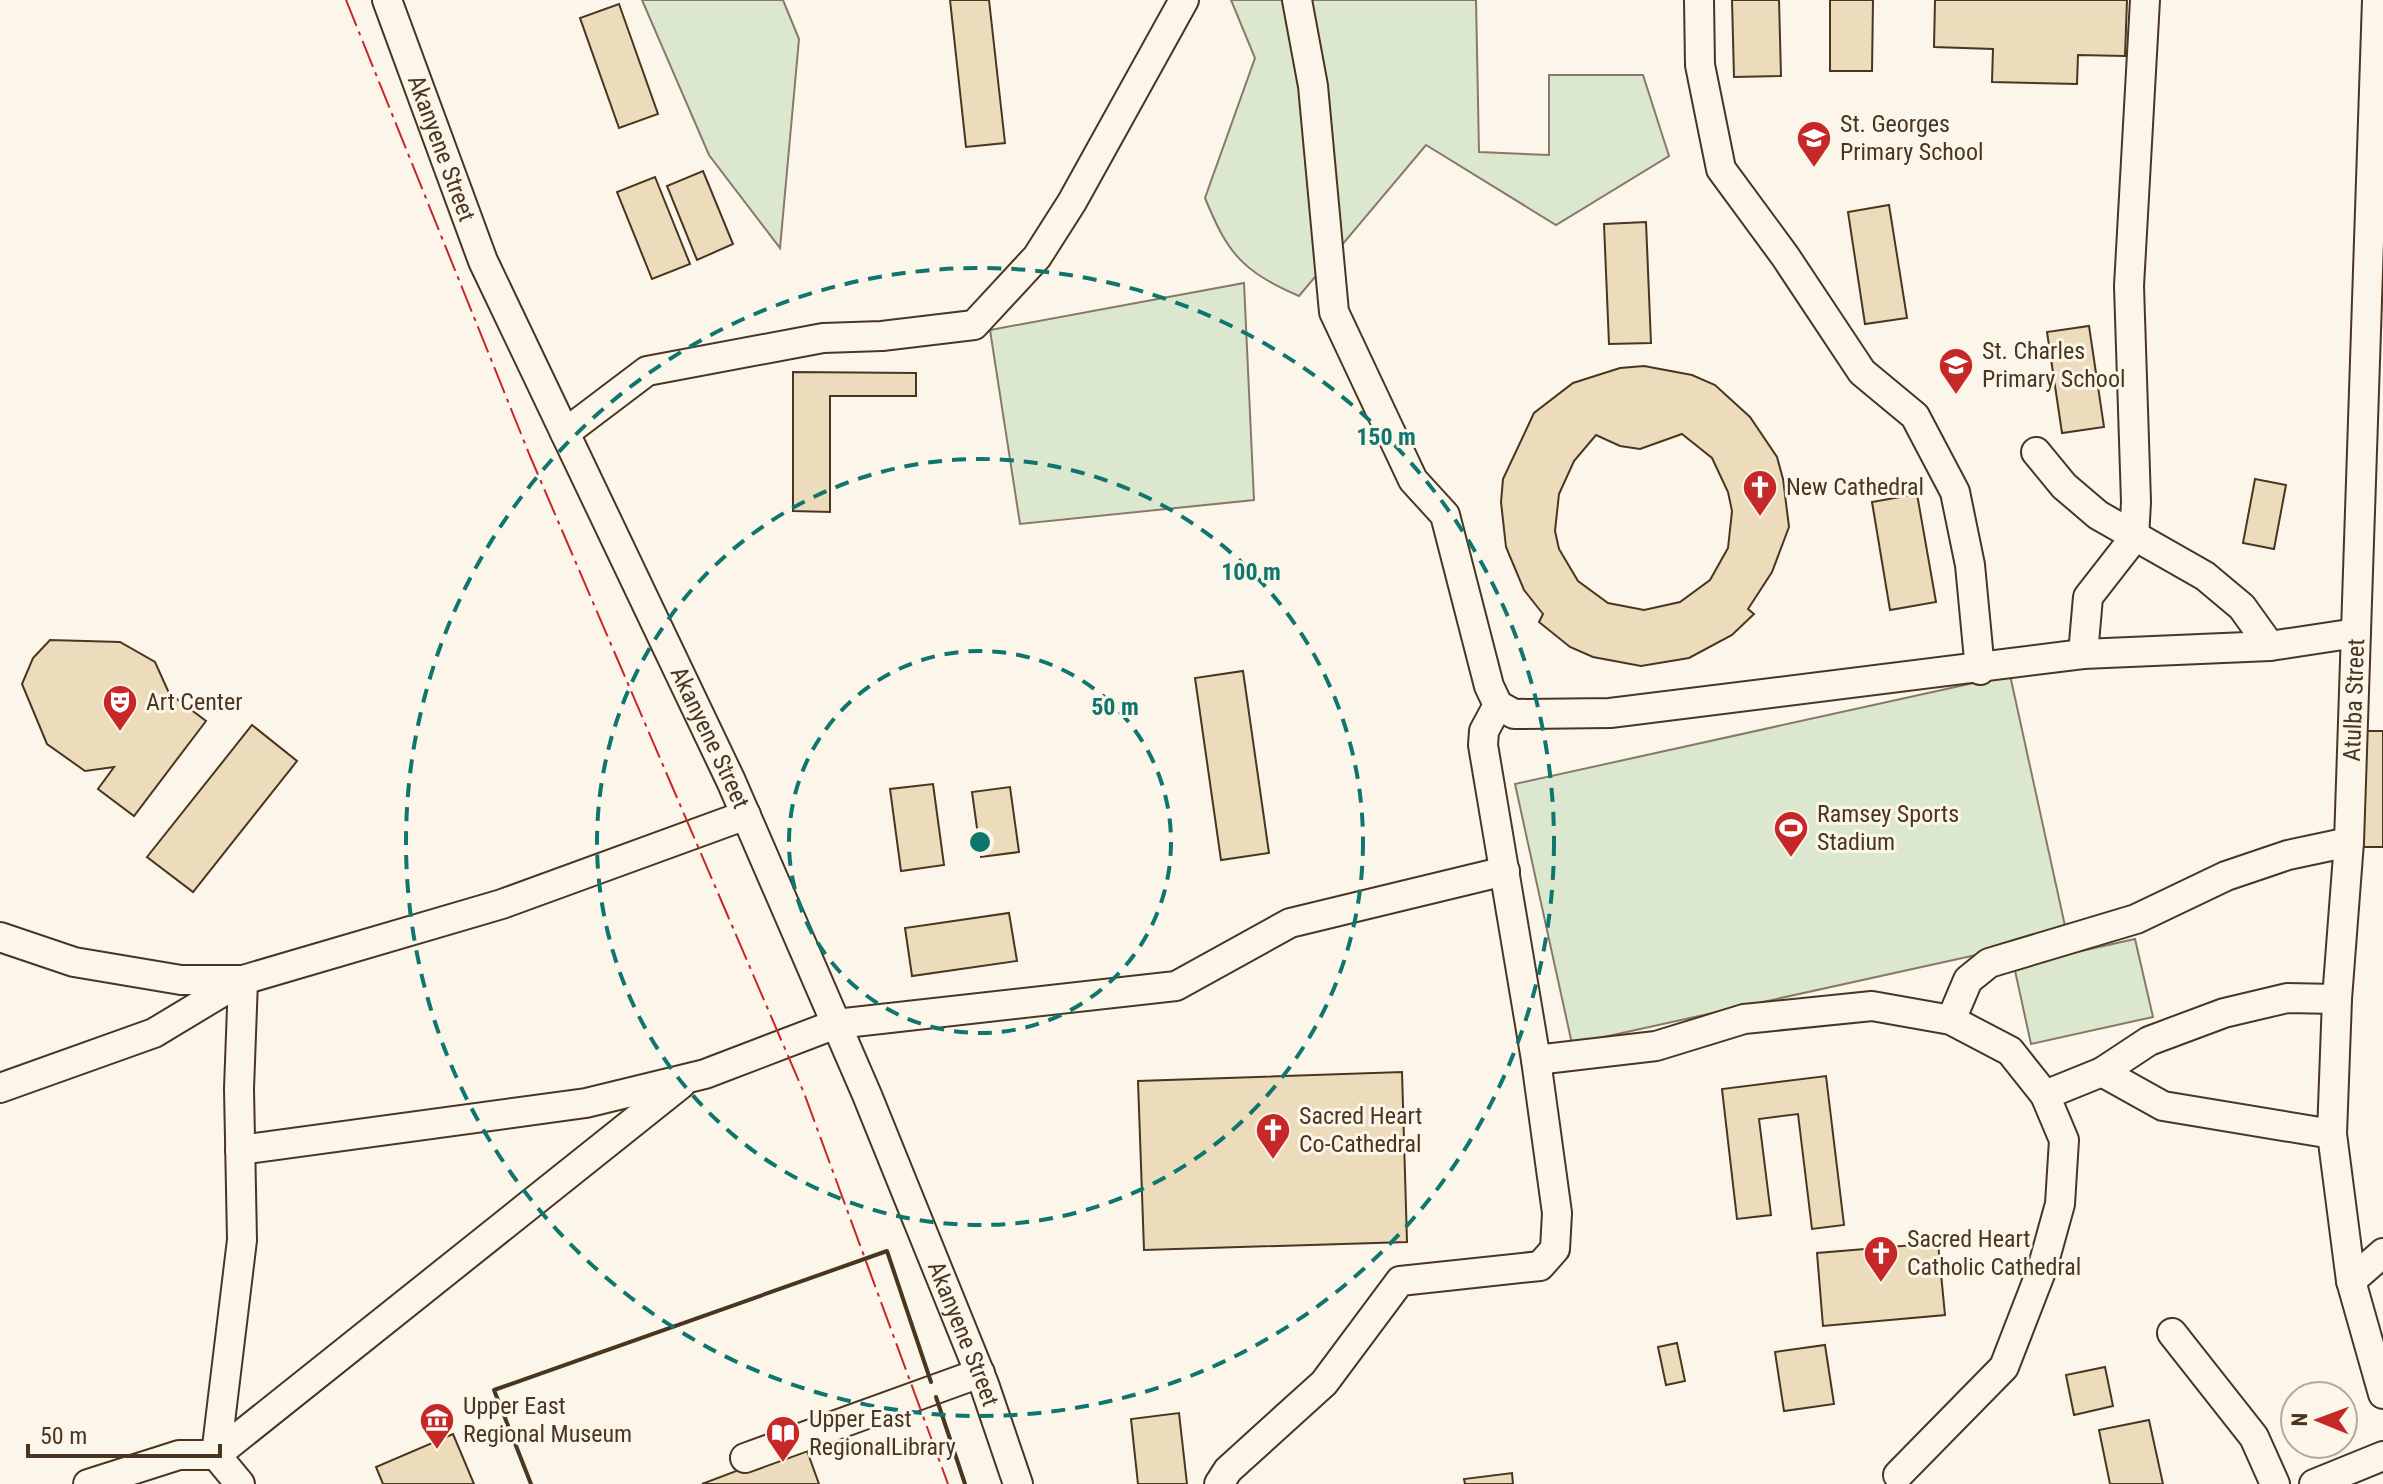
<svg xmlns="http://www.w3.org/2000/svg" width="2383" height="1484" font-family="'Roboto Condensed',sans-serif">
  <rect width="100%" height="100%" fill="#fbf6e9"/>
  <g fill="#dce7d0" stroke="#887966" stroke-width="2">
    <path d="M 642,0 L 783,0 L 799,39 L 780,248 L 709,155 Z"/>
    <path d="M 1231,0 L 1476,0 L 1479,152 L 1549,155 L 1549,75 L 1643,75 L 1669,156 L 1556,225 L 1426,145 L 1299,296 C 1242,271 1228,254 1205,198 L 1255,58 Z"/>
    <path d="M 1244,283 L 1254,500 L 1020,524 L 990,330 Z"/>
    <path d="M 2010,675 L 2067,935 L 1572,1044 L 1515,784 Z"/>
    <path d="M 2135,939 L 2153,1017 L 2031,1044 L 2014,966 Z"/>
  </g>
  <g fill="#ecdcbc" stroke="#4a3520" stroke-width="2" fill-rule="evenodd">
    <path d="M 950,0 L 989,0 L 1005,143 L 966,147 Z"/>
    <path d="M 1732,0 L 1779,0 L 1781,76 L 1734,77 Z"/>
    <path d="M 1830,0 L 1873,0 L 1872,71 L 1830,71 Z"/>
    <path d="M 1935,0 L 2127,0 L 2125,56 L 2078,55 L 2077,84 L 1992,82 L 1993,49 L 1934,47 Z"/>
    <path d="M 619,4 L 658,114 L 619,128 L 580,18 Z"/>
    <path d="M 703,171 L 733,244 L 697,260 L 667,186 Z"/>
    <path d="M 655,177 L 690,264 L 652,279 L 617,192 Z"/>
    <path d="M 1889,205 L 1907,318 L 1865,324 L 1848,212 Z"/>
    <path d="M 1646,222 L 1651,343 L 1609,344 L 1604,224 Z"/>
    <path d="M 2089,326 L 2104,427 L 2062,433 L 2047,332 Z"/>
    <path d="M 1644,366 L 1692,375 L 1715,385 L 1750,417 L 1777,457 L 1783,479 L 1789,527 L 1772,572 L 1748,609 L 1754,614 L 1732,635 L 1689,658 L 1641,666 L 1593,657 L 1570,647 L 1539,622 L 1543,614 L 1524,590 L 1506,547 L 1501,502 L 1503,479 L 1534,413 L 1573,383 L 1620,368 ZM 1682,434 L 1712,458 L 1728,492 L 1732,511 L 1728,548 L 1710,580 L 1680,602 L 1644,610 L 1608,603 L 1578,581 L 1559,549 L 1555,531 L 1559,494 L 1574,461 L 1596,435 L 1620,446 L 1640,449 Z"/>
    <path d="M 793,372 L 916,373 L 916,396 L 830,396 L 830,512 L 793,511 Z"/>
    <path d="M 2255,479 L 2286,485 L 2274,549 L 2243,543 Z"/>
    <path d="M 1917,494 L 1936,602 L 1890,610 L 1872,502 Z"/>
    <path d="M 50,640 L 120,642 L 155,662 L 169,693 L 206,721 L 134,816 L 98,789 L 114,767 L 85,771 L 47,744 L 22,684 L 33,658 Z"/>
    <path d="M 1243,671 L 1269,853 L 1221,860 L 1195,678 Z"/>
    <path d="M 252,725 L 297,761 L 193,892 L 147,857 Z"/>
    <path d="M 2363,731 L 2383,731 L 2383,847 L 2362,847 Z"/>
    <path d="M 933,784 L 944,865 L 901,871 L 890,789 Z"/>
    <path d="M 1010,787 L 1019,852 L 981,857 L 972,792 Z"/>
    <path d="M 1009,913 L 1017,961 L 912,976 L 905,928 Z"/>
    <path d="M 1402,1072 L 1407,1242 L 1144,1250 L 1138,1081 Z"/>
    <path d="M 1826,1076 L 1844,1225 L 1812,1229 L 1798,1114 L 1759,1119 L 1771,1215 L 1737,1219 L 1722,1089 Z"/>
    <path d="M 1938,1243 L 1945,1315 L 1823,1326 L 1817,1253 Z"/>
    <path d="M 1677,1343 L 1685,1381 L 1666,1385 L 1658,1347 Z"/>
    <path d="M 1825,1345 L 1834,1404 L 1784,1411 L 1775,1352 Z"/>
    <path d="M 2105,1367 L 2113,1406 L 2074,1415 L 2066,1375 Z"/>
    <path d="M 1179,1413 L 1187,1484 L 1138,1484 L 1131,1419 Z"/>
    <path d="M 2149,1420 L 2163,1484 L 2110,1484 L 2099,1430 Z"/>
    <path d="M 453,1434 L 474,1484 L 383,1484 L 376,1467 Z"/>
    <path d="M 805,1445 L 819,1484 L 702,1484 Z"/>
    <path d="M 1512,1473 L 1513,1484 L 1465,1484 L 1464,1479 Z"/>
  </g>
  <g fill="none" stroke-linecap="round" stroke-linejoin="round">
    <g stroke="#4a3520" stroke-width="32">
      <g id="minor">
        <path id="s1" d="M 387,0 L 483,261 L 731,781 L 867,1095 L 984,1384 L 1018,1484"/>
        <path d="M 1297,0 L 1313,86 L 1334,312 L 1413,480 L 1445,515 L 1489,686 L 1498,705 L 1514,714 L 1610,713 L 2083,654 L 2270,646 L 2356,633"/>
        <path d="M 1699,0 L 1700,65 L 1721,169 L 1785,256 L 1862,372 L 1915,416 L 1955,492 L 1970,565 L 1980,670"/>
        <path d="M 2377,0 L 2349,842 L 2337,999 L 2332,1134 L 2351,1281 L 2383,1394"/>
        <path d="M 565,433 L 647,371 L 823,338 L 882,336 L 974,325 L 1037,257 L 1072,202 L 1184,0"/>
        <path d="M 2036,452 L 2064,486 L 2098,515 L 2205,576 L 2242,607 L 2270,646"/>
        <path d="M 2083,654 L 2088,597 L 2134,538 L 2136,502 L 2129,286 L 2145,0"/>
        <path d="M 0,937 L 74,962 L 181,980 L 243,980 L 502,904 L 746,815"/>
        <path d="M 1951,1020 L 1968,980 L 1989,963 L 2136,919 L 2226,876 L 2288,855 L 2349,842"/>
        <path d="M 1536,1060 L 1656,1046 L 1744,1019 L 1872,1006 L 1951,1020 L 2010,1051 L 2045,1095 L 2064,1140 L 2060,1204 L 2042,1269 L 2004,1367 L 1898,1475"/>
        <path d="M 2102,1072 L 2163,1106 L 2332,1134"/>
        <path d="M 0,1088 L 154,1033 L 242,980"/>
        <path d="M 2045,1095 L 2102,1072 L 2149,1041 L 2224,1013 L 2287,998 L 2337,999"/>
        <path d="M 240,1150 L 586,1103 L 705,1074 L 836,1024 L 1176,986 L 1290,923 L 1505,871"/>
        <path d="M 2351,1281 L 2383,1253"/>
        <path d="M 2172,1333 L 2254,1437 L 2275,1484"/>
        <path d="M 216,1455 L 681,1084"/>
        <path d="M 216,1455 L 242,1240 L 239,1089 L 243,980"/>
        <path d="M 745,1458 L 980,1373"/>
        <path d="M 88,1484 L 179,1455 L 216,1455 L 240,1484"/>
        <path d="M 1219,1484 L 1228,1470 L 1324,1383 L 1400,1281 L 1540,1266 L 1555,1249 L 1557,1213 L 1536,1060 L 1483,745 L 1484,731 L 1498,705"/>
        <path d="M 2314,1484 L 2383,1456"/>
      </g>
    </g>
    <use href="#minor" stroke="#fbf6e9" stroke-width="28"/>
    <g stroke="#4a3520" stroke-width="4">
      <path d="M 936,1397 L 965,1484"/>
      <path d="M 531,1484 L 494,1390 L 887,1251 L 931,1382"/>
    </g>
    <path stroke="#c62828" stroke-width="2" stroke-dasharray="28 6 4 6" stroke-linecap="butt" d="M 346,0 L 530,456 L 804,1093 L 948,1484"/>
  </g>
  <g fill="none" stroke="#0f766e" stroke-width="4" stroke-dasharray="14 10">
    <circle cx="980" cy="842" r="191"/>
    <circle cx="980" cy="842" r="383"/>
    <circle cx="980" cy="842" r="574"/>
  </g>
  <defs>
    <g id="school-pin" transform="scale(1.8)"><path d="M0 17L-7.5 6A9.5 9.5 0 1 1 7.5 6Z" fill="#c62828" stroke="#fbf6e9"/><path d="M0-5L7-2L0 1L-7-2ZM-4 1L0 2.5L4 1V4Q0 6-4 4Z" fill="#fff"/></g>
    <g id="church-pin" transform="scale(1.8)"><path d="M0 17L-7.5 6A9.5 9.5 0 1 1 7.5 6Z" fill="#c62828" stroke="#fbf6e9"/><path d="M-1.2-6h2.4v3.5h3.3v2.4h-3.3V6h-2.4V-.1h-3.3v-2.4h3.3Z" fill="#fff"/></g>
    <g id="theatre-pin" transform="scale(1.8)"><path d="M0 17L-7.5 6A9.5 9.5 0 1 1 7.5 6Z" fill="#c62828" stroke="#fbf6e9"/><path d="M-5-5.5Q0-4 5-5.5V0Q5 5 0 6Q-5 5-5 0ZM-3.3-2.5H-1v1.5H-3.3ZM1-2.5H3.3v1.5H1ZM-2.8 1Q0 5.5 2.8 1Z" fill="#fff"/></g>
    <g id="stadium-pin" transform="scale(1.8)"><path d="M0 17L-7.5 6A9.5 9.5 0 1 1 7.5 6Z" fill="#c62828" stroke="#fbf6e9"/><path d="M0-5a6.5 5 0 1 0 0 10a6.5 5 0 1 0 0-10ZM-3.5-1.8h7v3.6h-7Z" fill="#fff"/></g>
    <g id="museum-pin" transform="scale(1.8)"><path d="M0 17L-7.5 6A9.5 9.5 0 1 1 7.5 6Z" fill="#c62828" stroke="#fbf6e9"/><path d="M0-6L6-3V-2H-6V-3ZM-5-1h2V3h-2ZM-1-1h2V3h-2ZM3-1h2V3H3ZM-6 4H6V6H-6Z" fill="#fff"/></g>
    <g id="library-pin" transform="scale(1.8)"><path d="M0 17L-7.5 6A9.5 9.5 0 1 1 7.5 6Z" fill="#c62828" stroke="#fbf6e9"/><path d="M-6-4Q-3-5.5-.7-3.5V5Q-3 3-6 4ZM6-4Q3-5.5 .7-3.5V5Q3 3 6 4Z" fill="#fff"/></g>
  </defs>
  <g fill-rule="evenodd">
    <use href="#school-pin" x="1814" y="138"/>
    <use href="#school-pin" x="1956" y="365"/>
    <use href="#church-pin" x="1760" y="487"/>
    <use href="#theatre-pin" x="120" y="702"/>
    <use href="#stadium-pin" x="1791" y="828"/>
    <use href="#church-pin" x="1273" y="1130"/>
    <use href="#church-pin" x="1881" y="1253"/>
    <use href="#museum-pin" x="437" y="1420"/>
    <use href="#library-pin" x="783" y="1433"/>
  </g>
  <g text-anchor="middle" stroke-width="6" stroke-linejoin="round" paint-order="stroke">
    <g font-size="24" fill="#4a3520" stroke="#fbf6e9" text-anchor="start">
      <text x="1840" y="132">St. Georges<tspan x="1840" dy="28">Primary School</tspan></text>
      <text x="1982" y="359">St. Charles<tspan x="1982" dy="28">Primary School</tspan></text>
      <text x="1786" y="495">New Cathedral</text>
      <text x="146" y="710">Art Center</text>
      <text x="1817" y="822">Ramsey Sports<tspan x="1817" dy="28">Stadium</tspan></text>
      <text x="1299" y="1124">Sacred Heart<tspan x="1299" dy="28">Co-Cathedral</tspan></text>
      <text x="1907" y="1247">Sacred Heart<tspan x="1907" dy="28">Catholic Cathedral</tspan></text>
      <text x="463" y="1414">Upper East<tspan x="463" dy="28">Regional Museum</tspan></text>
      <text x="809" y="1427">Upper East<tspan x="809" dy="28">RegionalLibrary</tspan></text>
    </g>
    <g font-size="24" fill="#4a3520" stroke="#fbf6e9">
      <text dy="8" stroke="none"><textPath href="#s1" startOffset="158">Akanyene Street</textPath></text>
      <text transform="translate(2354 700) rotate(-88)" y="8">Atulba Street</text>
      <text dy="8" stroke="none"><textPath href="#s1" startOffset="806">Akanyene Street</textPath></text>
      <text dy="8" stroke="none"><textPath href="#s1" startOffset="1454">Akanyene Street</textPath></text>
    </g>
  </g>
  <circle cx="980" cy="842" r="12" fill="#0f766e" stroke="#fbf6e9" stroke-width="4"/>
  <g font-size="24" text-anchor="middle" font-weight="bold" fill="#0f766e" stroke="#fbf6e9" stroke-width="6" stroke-linejoin="round" paint-order="stroke">
    <text x="1386" y="445">150 m</text>
    <text x="1251" y="580">100 m</text>
    <text x="1115" y="715">50 m</text>
  </g>
  <g transform="translate(2319 1420) rotate(271)"><circle r="38" fill="#fbf6e9" stroke="#b4a999" stroke-width="2"/>
  <path d="M0-6L14 30L0 20L-14 30Z" fill="#c62828"/>
  <text y="-12" font-size="22" font-weight="bold" text-anchor="middle" fill="#4a3520">N</text>
  </g>
  <path d="M28 1444v12h192v-12" fill="none" stroke="#4a3520" stroke-width="4"/>
  <text x="40" y="1444" font-size="24" fill="#4a3520" stroke="#fbf6e9" stroke-width="6" paint-order="stroke">50 m</text>
</svg>
